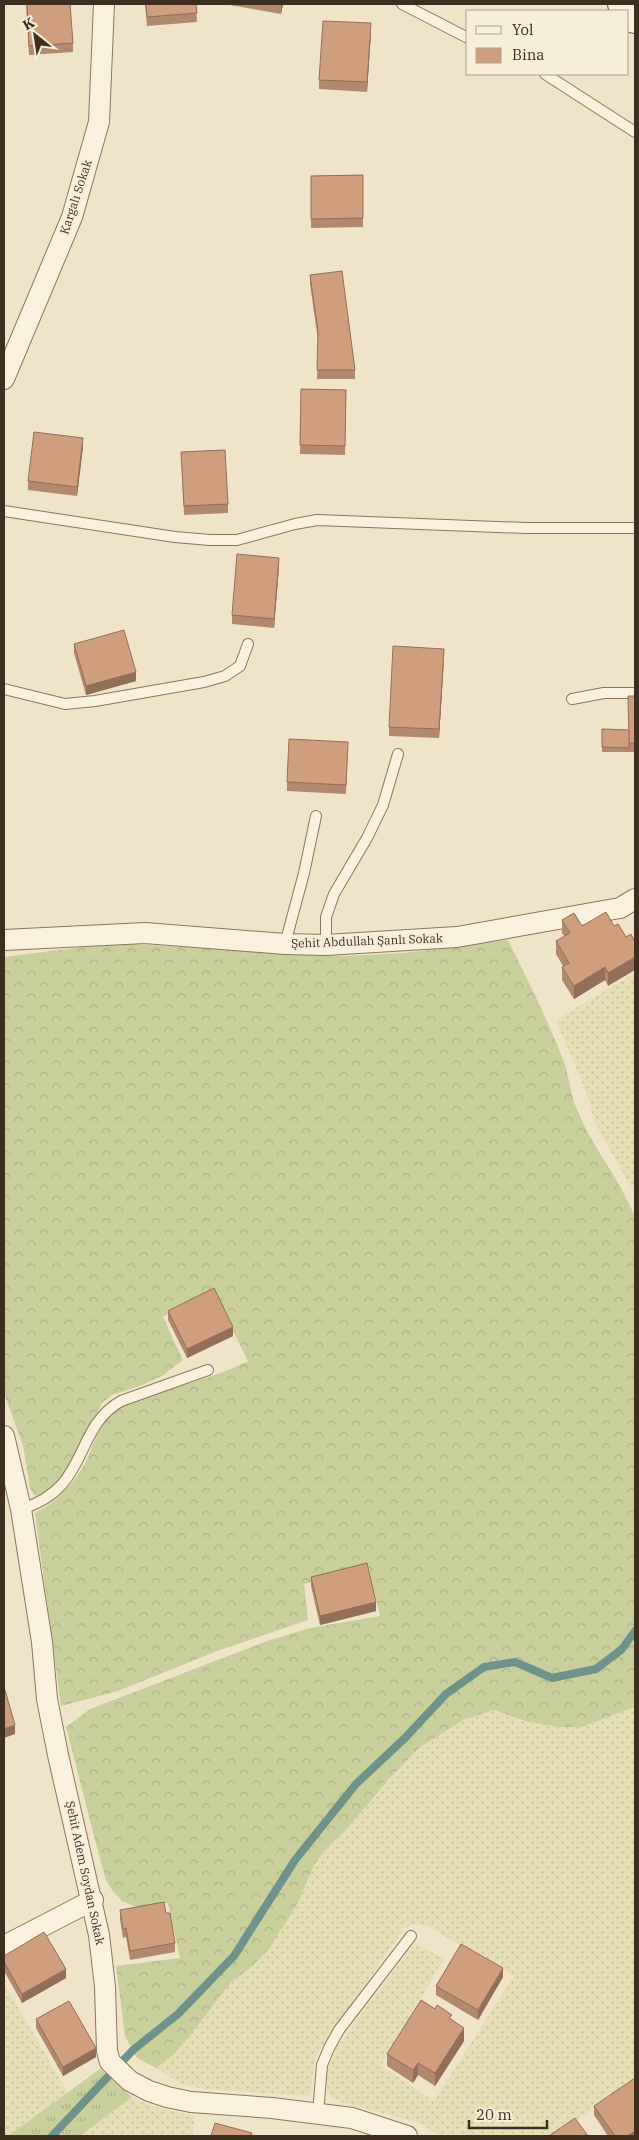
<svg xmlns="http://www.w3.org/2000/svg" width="639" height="2140" font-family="'IBM Plex Serif',serif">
  <defs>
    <pattern id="farmland-dots" width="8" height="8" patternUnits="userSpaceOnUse" patternTransform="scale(1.25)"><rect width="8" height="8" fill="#e6deb5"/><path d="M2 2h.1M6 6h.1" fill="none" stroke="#c6bf9b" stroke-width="1.8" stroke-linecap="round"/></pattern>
    <pattern id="grass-tufts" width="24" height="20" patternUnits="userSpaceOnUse" patternTransform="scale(1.25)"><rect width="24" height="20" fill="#c9cf9b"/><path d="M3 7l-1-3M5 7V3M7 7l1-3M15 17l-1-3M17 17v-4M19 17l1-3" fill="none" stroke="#aeb285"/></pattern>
    <pattern id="forest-crowns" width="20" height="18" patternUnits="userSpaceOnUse" patternTransform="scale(1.25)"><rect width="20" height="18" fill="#c9cf9b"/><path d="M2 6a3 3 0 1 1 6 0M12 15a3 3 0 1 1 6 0" fill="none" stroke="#aeb285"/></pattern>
  </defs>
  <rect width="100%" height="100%" fill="#f0e4c8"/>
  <g fill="url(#farmland-dots)">
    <path d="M 635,973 L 635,1194 L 595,1123 L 588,1097 L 556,1020 Z"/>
    <path d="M 635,1707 L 635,2081 L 553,2136 L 439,2136 L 420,2123 L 340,2102 L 330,2096 L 327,2085 L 328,2069 L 334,2053 L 351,2027 L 415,1943 L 444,1959 L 381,2066 L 434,2101 L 514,1976 L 425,1925 L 413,1924 L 404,1929 L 316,2055 L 310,2096 L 203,2089 L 180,2083 L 156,2068 L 174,2054 L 230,1983 L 249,1969 L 278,1935 L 298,1903 L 314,1865 L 326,1849 L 347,1829 L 388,1780 L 419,1748 L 463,1720 L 494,1710 L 528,1722 L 558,1727 L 582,1727 Z"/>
    <path d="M 4,1983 L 68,2093 L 8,2136 L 4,2136 Z"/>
    <path d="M 132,2097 L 151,2106 L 195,2116 L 192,2136 L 80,2136 Z"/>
  </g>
  <path fill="url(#grass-tufts)" d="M 100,2069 L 132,2097 L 80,2136 L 8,2136 Z"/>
  <path fill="url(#forest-crowns)" d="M 508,940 C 528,981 549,1022 565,1065 C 569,1077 570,1090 574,1102 C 589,1143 619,1177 635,1217 L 635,1707 L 582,1727 L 558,1727 L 528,1722 L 494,1710 L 463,1720 L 419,1748 L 388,1780 L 347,1829 L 326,1849 L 314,1865 L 298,1903 L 269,1949 L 249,1969 L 230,1983 L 189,2037 L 174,2054 L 156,2068 L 137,2058 L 125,2036 L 116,1966 L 180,1958 L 168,1903 L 138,1908 L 122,1901 L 112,1890 L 106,1880 L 96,1844 L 66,1727 L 90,1709 L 267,1641 L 310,1628 L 380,1616 L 369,1568 L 304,1584 L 308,1620 L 217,1651 L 118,1691 L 61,1706 L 35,1513 C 59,1501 80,1478 90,1452 C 96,1437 102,1421 116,1410 C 124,1404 137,1401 147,1397 C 181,1385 216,1377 248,1361 L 214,1292 L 163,1317 L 183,1360 L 162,1376 L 140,1386 L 112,1395 L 102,1403 L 66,1472 L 51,1489 L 40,1496 L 34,1495 L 30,1488 L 23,1445 L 4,1394 L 4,957 L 113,943 L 344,956 L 404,953 Z"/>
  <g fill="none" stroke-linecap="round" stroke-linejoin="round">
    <path stroke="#6f938a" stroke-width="8" d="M 52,2136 L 133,2050 L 178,2014 L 234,1956 L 295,1860 L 356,1784 L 405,1738 L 446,1694 L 484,1667 L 515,1662 L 552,1678 L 596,1669 L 622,1649 L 635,1631"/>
    <g stroke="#8d765c" stroke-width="12">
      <g id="lane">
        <path d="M 402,4 L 468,38"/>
        <path d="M 545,74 L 635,132"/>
        <path d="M 4,511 L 175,537 L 210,540 L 237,540 L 295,524 L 317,520 L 525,528 L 635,528"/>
        <path d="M 4,689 L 65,704 L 95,701 L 204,682 L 225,676 L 240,666 L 248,644"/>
        <path d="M 572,699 L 604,693 L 635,693"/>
        <path d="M 285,944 L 304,873 L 316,816"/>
        <path d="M 326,945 L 326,917 L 334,894 L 367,838 L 383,805 L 398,754"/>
        <path d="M 21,1509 C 91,1488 72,1429 121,1401 L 208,1370"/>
        <path d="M 318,2113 L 322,2065 L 329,2048 L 339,2030 L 411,1936"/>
      </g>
    </g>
    <g stroke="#8d765c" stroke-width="22">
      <g id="street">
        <path d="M 4,379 L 72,217 L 99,122 L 104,4"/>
        <path d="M 4,940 L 145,933 L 285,944 L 326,945 L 457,937 L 620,908 L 635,899"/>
        <path d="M 4,1436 L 21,1509 L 42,1642 L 47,1699 L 58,1755 L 99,1935 L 105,1987 L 107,2051 L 110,2062 L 130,2081 L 149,2091 L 167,2097 L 191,2102 L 272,2108 L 352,2118 L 407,2136"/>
        <path d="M 4,1946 L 93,1900"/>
      </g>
    </g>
    <g stroke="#6f573f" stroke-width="30">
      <path id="secondary" d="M 622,4 L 635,19"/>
    </g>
    <use href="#lane" stroke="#faf1dc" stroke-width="10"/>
    <use href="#street" stroke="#faf1dc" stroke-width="20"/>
    <use href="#secondary" stroke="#faf1dc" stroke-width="28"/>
  </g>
  <g fill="#b2896c">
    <path d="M 26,4 L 73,43 L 73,52 L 29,55 Z"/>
    <path d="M 145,4 L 196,4 L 197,22 L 147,26 Z"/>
    <path d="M 230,4 L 283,4 L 281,14 L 230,5 Z"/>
    <path d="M 371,32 L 367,92 L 319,89 L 319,80 Z"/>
    <path d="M 363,175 L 363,227 L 311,228 L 311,176 Z"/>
    <path d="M 310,275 L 355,370 L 355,379 L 317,379 L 318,340 L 310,284 Z"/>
    <path d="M 634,379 L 635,379 L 635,395 L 634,388 Z"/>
    <path d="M 301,389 L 346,390 L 345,455 L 300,454 Z"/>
    <path d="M 83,447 L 77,496 L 28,490 L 28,481 Z"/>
    <path d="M 181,452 L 228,504 L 228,513 L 184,515 Z"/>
    <path d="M 279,567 L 274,628 L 232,624 L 232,615 Z"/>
    <path d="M 74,644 L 136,681 L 86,695 L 74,653 Z"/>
    <path d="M 444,658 L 439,738 L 389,736 L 389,727 Z"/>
    <path d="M 635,696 L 635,752 L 602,752 L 602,729 L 629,730 Z"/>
    <path d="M 348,751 L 346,794 L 287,791 L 287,782 Z"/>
    <path d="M 562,920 L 582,926 L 614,926 L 608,986 L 605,980 L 574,999 L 562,980 L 562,967 L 563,966 L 556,954 L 556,941 L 565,937 L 562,933 Z"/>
    <path d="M 168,1311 L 233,1336 L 187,1358 L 168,1320 Z"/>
    <path d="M 311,1577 L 376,1611 L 320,1625 L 311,1586 Z"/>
    <path d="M 120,1910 L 166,1913 L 175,1943 L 175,1952 L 130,1960 L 126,1937 L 123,1938 L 120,1919 Z"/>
    <path d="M 4,1956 L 66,1978 L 22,2003 L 4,1971 Z"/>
    <path d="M 503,1977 L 478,2020 L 436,1995 L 436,1986 Z"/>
    <path d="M 36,2019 L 96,2057 L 63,2076 L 36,2028 Z"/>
    <path d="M 452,2019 L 464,2041 L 435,2086 L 418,2075 L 413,2083 L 387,2066 L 387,2054 Z"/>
    <path d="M 594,2106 L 635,2136 L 608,2136 L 594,2115 Z"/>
  </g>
  <g fill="#916f58">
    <path d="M 281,4 L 283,4 L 281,14 Z"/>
    <path d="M 371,23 L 371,32 L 367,92 L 367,82 Z"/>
    <path d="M 83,438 L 83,447 L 77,496 L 77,487 Z"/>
    <path d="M 279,558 L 279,567 L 274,628 L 274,619 Z"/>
    <path d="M 444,649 L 444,658 L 439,738 L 439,729 Z"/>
    <path d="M 136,672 L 136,681 L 86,695 L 86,686 Z"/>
    <path d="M 635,957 L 635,970 L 608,986 L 608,973 Z"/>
    <path d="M 605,967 L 605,980 L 574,999 L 574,986 Z"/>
    <path d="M 233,1327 L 233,1336 L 187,1358 L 187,1349 Z"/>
    <path d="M 376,1602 L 376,1611 L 320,1625 L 320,1616 Z"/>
    <path d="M 15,1725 L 15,1734 L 4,1738 L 4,1729 Z"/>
    <path d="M 503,1968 L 503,1977 L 478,2020 L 478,2010 Z"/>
    <path d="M 66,1969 L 66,1978 L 22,2003 L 22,1994 Z"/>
    <path d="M 464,2028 L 464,2041 L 435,2086 L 435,2073 Z"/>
    <path d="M 96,2048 L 96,2057 L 63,2076 L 63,2067 Z"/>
    <path d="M 418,2063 L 418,2075 L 413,2083 L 413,2070 Z"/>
    <path d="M 635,2131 L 635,2136 L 627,2136 Z"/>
  </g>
  <g fill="#cf9f7d" stroke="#916f58">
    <path d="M 27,4 L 70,4 L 73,43 L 29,46 Z"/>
    <path d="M 146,4 L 196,4 L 197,13 L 147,17 Z"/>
    <path d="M 323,21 L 371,23 L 367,82 L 319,80 Z"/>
    <path d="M 363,175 L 363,218 L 311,219 L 311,176 Z"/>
    <path d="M 342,271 L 355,370 L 317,370 L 318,331 L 310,275 Z"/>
    <path d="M 301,389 L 346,390 L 345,446 L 300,445 Z"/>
    <path d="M 34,432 L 83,438 L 77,487 L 28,481 Z"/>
    <path d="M 225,450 L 228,504 L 184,506 L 181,452 Z"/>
    <path d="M 237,554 L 279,558 L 274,619 L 232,615 Z"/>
    <path d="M 124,630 L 136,672 L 86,686 L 74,644 Z"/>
    <path d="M 393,646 L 444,649 L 439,729 L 389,727 Z"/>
    <path d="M 628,696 L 635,696 L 635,743 L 629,743 Z"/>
    <path d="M 602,729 L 629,730 L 629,748 L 602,747 Z"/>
    <path d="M 289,739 L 348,742 L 346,785 L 287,782 Z"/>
    <path d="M 606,912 L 614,926 L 618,924 L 626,937 L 631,934 L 635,942 L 635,957 L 608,973 L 605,967 L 574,986 L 562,967 L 569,963 L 556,941 L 570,933 L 562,920 L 574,913 L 582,926 Z"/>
    <path d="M 214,1288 L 233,1327 L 187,1349 L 168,1311 Z"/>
    <path d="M 367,1563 L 376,1602 L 320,1616 L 311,1577 Z"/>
    <path d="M 4,1690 L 5,1690 L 15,1725 L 4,1729 Z"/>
    <path d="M 164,1902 L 166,1913 L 170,1913 L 175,1943 L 130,1951 L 126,1928 L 123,1929 L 120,1910 Z"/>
    <path d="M 44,1932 L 66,1969 L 22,1994 L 4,1962 L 4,1956 Z"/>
    <path d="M 461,1944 L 503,1968 L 478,2010 L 436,1986 Z"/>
    <path d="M 421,2000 L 435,2009 L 437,2005 L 452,2015 L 449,2018 L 464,2028 L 435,2073 L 418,2063 L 413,2070 L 387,2054 Z"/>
    <path d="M 69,2001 L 96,2048 L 63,2067 L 36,2019 Z"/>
    <path d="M 635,2078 L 635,2131 L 627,2136 L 615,2136 L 594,2106 Z"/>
    <path d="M 575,2118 L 588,2136 L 549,2136 Z"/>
    <path d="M 215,2123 L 252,2133 L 251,2136 L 211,2136 Z"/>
  </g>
  <g text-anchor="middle" stroke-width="4.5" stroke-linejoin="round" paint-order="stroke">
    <g font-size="12" fill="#3d2e20" stroke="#f7eed8">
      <text transform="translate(76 197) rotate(-72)" y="4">Kargalı Sokak</text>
      <text transform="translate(367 941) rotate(-2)" y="4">Şehit Abdullah Şanlı Sokak</text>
      <text transform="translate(85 1873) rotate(78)" y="4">Şehit Adem Soydan Sokak</text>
    </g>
  </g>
  <rect width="639" height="2140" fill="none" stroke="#3d2e20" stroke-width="10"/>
  <rect x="466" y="10" width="162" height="65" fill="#f7eed8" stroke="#ada18e"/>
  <rect x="476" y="26" width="25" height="8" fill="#faf1dc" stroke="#ada18e"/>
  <text x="512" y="35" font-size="15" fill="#3d2e20">Yol</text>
  <rect x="476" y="48" width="25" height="15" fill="#cf9f7d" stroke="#ada18e"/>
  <text x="512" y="60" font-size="15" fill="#3d2e20">Bina</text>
  <g transform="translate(35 35) rotate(330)" stroke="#f7eed8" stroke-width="4" paint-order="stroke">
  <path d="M0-4L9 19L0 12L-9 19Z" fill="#3d2e20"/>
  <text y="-8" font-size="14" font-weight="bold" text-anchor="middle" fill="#3d2e20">K</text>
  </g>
  <path d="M469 2120v8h78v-8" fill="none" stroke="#3d2e20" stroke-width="2.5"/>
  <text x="476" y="2120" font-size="15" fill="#3d2e20" stroke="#f7eed8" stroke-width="4" paint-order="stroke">20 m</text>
</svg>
